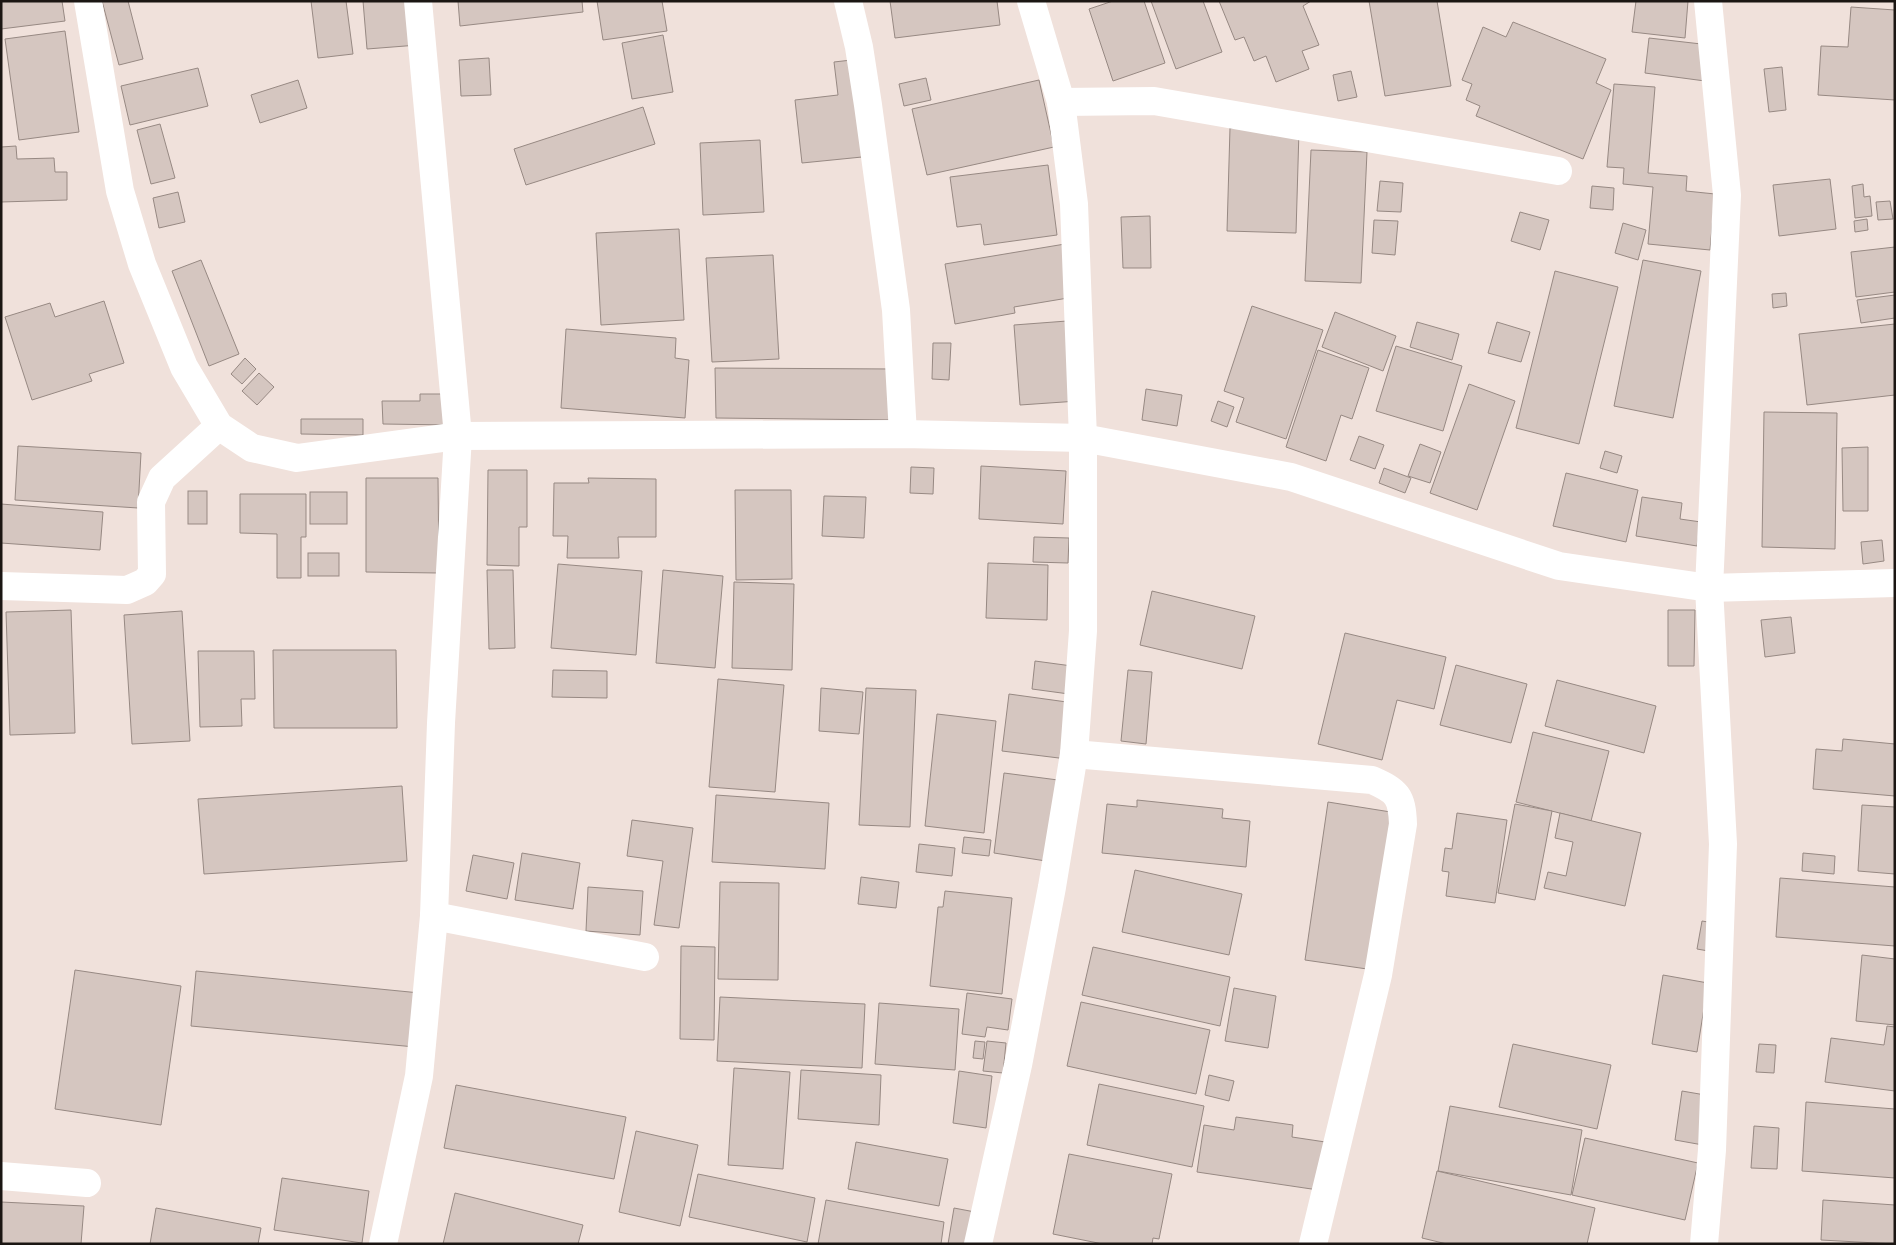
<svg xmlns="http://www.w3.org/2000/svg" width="1896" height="1245" font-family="Arial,sans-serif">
  <rect width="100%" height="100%" fill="#f0e1db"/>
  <g fill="#d5c6c0" stroke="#978983">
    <path d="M 1,1 L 62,1 L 65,21 L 1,29 Z"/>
    <path d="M 102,1 L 128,1 L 143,59 L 119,65 Z"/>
    <path d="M 311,1 L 346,1 L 353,54 L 318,58 Z"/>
    <path d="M 363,1 L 414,1 L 418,45 L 367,49 Z"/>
    <path d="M 458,1 L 582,1 L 583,12 L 460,26 Z"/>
    <path d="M 597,1 L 662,1 L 667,31 L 603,40 Z"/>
    <path d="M 890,1 L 997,1 L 1000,25 L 895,38 Z"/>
    <path d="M 1113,1 L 1144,1 L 1165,63 L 1113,81 L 1089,9 Z"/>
    <path d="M 1151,1 L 1203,1 L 1222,52 L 1176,69 Z"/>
    <path d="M 1219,1 L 1311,1 L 1303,6 L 1319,45 L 1302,51 L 1309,69 L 1276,82 L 1266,56 L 1254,61 L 1244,37 L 1235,40 Z"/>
    <path d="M 1369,1 L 1437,1 L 1451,86 L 1385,96 Z"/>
    <path d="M 1636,1 L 1688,1 L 1685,38 L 1632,32 Z"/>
    <path d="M 1851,7 L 1895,10 L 1895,100 L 1818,95 L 1821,46 L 1848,47 Z"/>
    <path d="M 1513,22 L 1606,59 L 1596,83 L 1611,90 L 1583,159 L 1476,116 L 1480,106 L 1466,100 L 1472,84 L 1462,80 L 1483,27 L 1506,37 Z"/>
    <path d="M 65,31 L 79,132 L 19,140 L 5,39 Z"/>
    <path d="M 663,35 L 673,92 L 632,99 L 622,43 Z"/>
    <path d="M 1649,38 L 1710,45 L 1705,81 L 1645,73 Z"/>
    <path d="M 489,58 L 491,95 L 461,96 L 459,60 Z"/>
    <path d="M 860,59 L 872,156 L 802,163 L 795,100 L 838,95 L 834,62 Z"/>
    <path d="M 1782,67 L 1786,110 L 1769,112 L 1764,69 Z"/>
    <path d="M 198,68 L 208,106 L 130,125 L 121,86 Z"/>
    <path d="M 1351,71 L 1357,97 L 1338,101 L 1333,75 Z"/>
    <path d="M 926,78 L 931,100 L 904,106 L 899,84 Z"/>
    <path d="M 298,80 L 307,108 L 260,123 L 251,95 Z"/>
    <path d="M 1039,80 L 1054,147 L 927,175 L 912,109 Z"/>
    <path d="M 1614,84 L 1655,87 L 1648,173 L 1687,176 L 1686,191 L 1715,194 L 1710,250 L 1648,244 L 1653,187 L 1623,184 L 1624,168 L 1607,167 Z"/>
    <path d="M 643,107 L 655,144 L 526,185 L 514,149 Z"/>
    <path d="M 160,124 L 175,178 L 151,184 L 137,130 Z"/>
    <path d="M 1230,128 L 1299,130 L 1296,233 L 1227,231 Z"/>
    <path d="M 760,140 L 764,212 L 703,215 L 700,143 Z"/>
    <path d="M 16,146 L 17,159 L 54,158 L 55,172 L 67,172 L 67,200 L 1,202 L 1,147 Z"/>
    <path d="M 1311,150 L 1367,152 L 1361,283 L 1305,281 Z"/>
    <path d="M 1048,165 L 1057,235 L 984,245 L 981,224 L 957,227 L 950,177 Z"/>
    <path d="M 1830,179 L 1836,229 L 1779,236 L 1773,185 Z"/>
    <path d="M 1380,181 L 1403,183 L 1401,212 L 1377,211 Z"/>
    <path d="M 1863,184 L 1864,197 L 1870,196 L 1872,216 L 1855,218 L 1852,186 Z"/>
    <path d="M 1592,186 L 1614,188 L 1613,210 L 1590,208 Z"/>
    <path d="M 178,192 L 185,222 L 159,228 L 153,198 Z"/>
    <path d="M 1890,201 L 1893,219 L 1878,220 L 1876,202 Z"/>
    <path d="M 1520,212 L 1549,220 L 1540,250 L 1511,241 Z"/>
    <path d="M 1150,216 L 1151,268 L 1123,268 L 1121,217 Z"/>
    <path d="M 1867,219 L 1868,230 L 1855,232 L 1854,221 Z"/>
    <path d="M 1374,220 L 1398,221 L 1395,255 L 1372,253 Z"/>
    <path d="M 1623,223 L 1646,230 L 1638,260 L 1615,253 Z"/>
    <path d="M 679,229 L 684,320 L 601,325 L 596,233 Z"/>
    <path d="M 1065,244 L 1074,297 L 1014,307 L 1015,313 L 955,324 L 945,264 Z"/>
    <path d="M 1895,247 L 1895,292 L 1856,297 L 1851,252 Z"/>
    <path d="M 773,255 L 779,359 L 712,362 L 706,258 Z"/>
    <path d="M 201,260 L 239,354 L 209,366 L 172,271 Z"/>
    <path d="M 1643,260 L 1701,271 L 1673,418 L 1614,406 Z"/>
    <path d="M 1555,271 L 1618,287 L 1579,444 L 1516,428 Z"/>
    <path d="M 1786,293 L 1787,306 L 1773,308 L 1772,294 Z"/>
    <path d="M 1895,295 L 1895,318 L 1861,323 L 1857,300 Z"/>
    <path d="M 104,301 L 124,363 L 89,374 L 92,381 L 32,400 L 5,317 L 50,303 L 55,317 Z"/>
    <path d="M 1252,306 L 1323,330 L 1286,439 L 1236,422 L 1244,398 L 1224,391 Z"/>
    <path d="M 1335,312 L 1396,336 L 1383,371 L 1322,347 Z"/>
    <path d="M 1067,321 L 1078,401 L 1020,405 L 1014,325 Z"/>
    <path d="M 1417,322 L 1459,334 L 1452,360 L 1410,347 Z"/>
    <path d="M 1497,322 L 1530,332 L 1521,362 L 1488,353 Z"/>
    <path d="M 1895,324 L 1895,395 L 1807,405 L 1799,334 Z"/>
    <path d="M 566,329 L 676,338 L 675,358 L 689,360 L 685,418 L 561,408 Z"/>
    <path d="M 933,343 L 951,343 L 949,380 L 932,379 Z"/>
    <path d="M 1396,346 L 1462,366 L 1443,431 L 1376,411 Z"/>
    <path d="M 1318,350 L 1369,368 L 1352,419 L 1341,415 L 1326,461 L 1286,447 Z"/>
    <path d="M 245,358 L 256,369 L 242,384 L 231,374 Z"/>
    <path d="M 715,368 L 895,369 L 895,420 L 716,418 Z"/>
    <path d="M 259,373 L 274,387 L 257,405 L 242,391 Z"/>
    <path d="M 1469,384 L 1515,401 L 1477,510 L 1430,493 Z"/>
    <path d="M 1146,389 L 1182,395 L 1177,426 L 1142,420 Z"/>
    <path d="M 420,394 L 450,394 L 451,425 L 383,424 L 382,401 L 420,401 Z"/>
    <path d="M 1218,401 L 1234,407 L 1227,427 L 1211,421 Z"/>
    <path d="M 1764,412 L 1837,413 L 1835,549 L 1762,547 Z"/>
    <path d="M 301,419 L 363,419 L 363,435 L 301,434 Z"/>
    <path d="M 1359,436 L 1384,445 L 1375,469 L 1350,460 Z"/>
    <path d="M 1420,444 L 1441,452 L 1430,483 L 1408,476 Z"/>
    <path d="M 18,446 L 141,453 L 138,508 L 15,500 Z"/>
    <path d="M 1868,447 L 1868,511 L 1843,511 L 1842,448 Z"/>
    <path d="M 1605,451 L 1622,456 L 1617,473 L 1600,468 Z"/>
    <path d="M 981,466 L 1066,471 L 1063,524 L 979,519 Z"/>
    <path d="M 911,467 L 934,468 L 933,494 L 910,493 Z"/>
    <path d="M 1384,468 L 1411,478 L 1405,493 L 1379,483 Z"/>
    <path d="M 488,470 L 527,470 L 527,527 L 519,527 L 519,566 L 487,565 Z"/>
    <path d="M 1566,473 L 1638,490 L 1626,542 L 1553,526 Z"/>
    <path d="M 366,478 L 438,478 L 439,573 L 366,572 Z"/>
    <path d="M 588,478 L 656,479 L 656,537 L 618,537 L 619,558 L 567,558 L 568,536 L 553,536 L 554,483 L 589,483 Z"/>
    <path d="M 735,490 L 791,490 L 792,579 L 736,580 Z"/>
    <rect x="188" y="491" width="19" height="33"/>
    <rect x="310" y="492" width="37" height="32"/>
    <path d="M 240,494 L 306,494 L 306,537 L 301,537 L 301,578 L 277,578 L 277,534 L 240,533 Z"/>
    <path d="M 824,496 L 866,497 L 864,538 L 822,536 Z"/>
    <path d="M 1642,497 L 1682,503 L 1680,519 L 1701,522 L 1697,546 L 1636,536 Z"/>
    <path d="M 1,504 L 103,512 L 100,550 L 1,543 Z"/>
    <path d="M 1034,537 L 1069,538 L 1068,563 L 1033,562 Z"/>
    <path d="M 1882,540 L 1884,561 L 1863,564 L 1861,542 Z"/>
    <rect x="308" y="553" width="31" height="23"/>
    <path d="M 988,563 L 1048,565 L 1047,620 L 986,618 Z"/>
    <path d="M 558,564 L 642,571 L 636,655 L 551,648 Z"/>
    <path d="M 487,570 L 513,570 L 515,648 L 489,649 Z"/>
    <path d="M 663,570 L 723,576 L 715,668 L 656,663 Z"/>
    <path d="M 734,582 L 794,584 L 792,670 L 732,668 Z"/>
    <path d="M 1152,591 L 1255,616 L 1242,669 L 1140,645 Z"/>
    <path d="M 71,610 L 75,733 L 10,735 L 6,612 Z"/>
    <path d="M 1668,610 L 1695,610 L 1694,666 L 1668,666 Z"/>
    <path d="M 182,611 L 190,741 L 132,744 L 124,615 Z"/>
    <path d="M 1791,617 L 1795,653 L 1765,657 L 1761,620 Z"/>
    <path d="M 1345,633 L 1446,657 L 1434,709 L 1397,700 L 1382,760 L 1318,744 Z"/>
    <path d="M 273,650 L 396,650 L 397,728 L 274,728 Z"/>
    <path d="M 198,651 L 254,651 L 255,699 L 241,699 L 242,726 L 200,727 Z"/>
    <path d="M 1035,661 L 1072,666 L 1069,694 L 1032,689 Z"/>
    <path d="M 1456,665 L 1527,684 L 1511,743 L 1440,725 Z"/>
    <path d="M 553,670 L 607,671 L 607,698 L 552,697 Z"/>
    <path d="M 1128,670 L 1152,672 L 1146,744 L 1121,741 Z"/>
    <path d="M 718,679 L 784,685 L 775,792 L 709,787 Z"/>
    <path d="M 1557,680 L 1656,706 L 1644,753 L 1545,726 Z"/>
    <path d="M 821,688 L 863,692 L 859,734 L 819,731 Z"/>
    <path d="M 866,688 L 916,690 L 910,827 L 859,825 Z"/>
    <path d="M 1009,694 L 1074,703 L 1067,759 L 1002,751 Z"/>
    <path d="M 937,714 L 996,721 L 984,833 L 925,826 Z"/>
    <path d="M 1533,732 L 1609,751 L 1591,821 L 1516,802 Z"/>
    <path d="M 1843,739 L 1895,744 L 1895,796 L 1813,789 L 1816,749 L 1842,751 Z"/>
    <path d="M 1004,773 L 1058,780 L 1046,861 L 994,853 Z"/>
    <path d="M 402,786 L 407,861 L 204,874 L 198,799 Z"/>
    <path d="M 716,795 L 829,803 L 825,869 L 712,862 Z"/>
    <path d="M 1137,800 L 1223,809 L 1222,818 L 1250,821 L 1246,867 L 1102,853 L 1107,804 L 1137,807 Z"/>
    <path d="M 1328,802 L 1397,813 L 1374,970 L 1305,960 Z"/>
    <path d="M 1515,804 L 1552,811 L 1535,900 L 1498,893 Z"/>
    <path d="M 1862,805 L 1895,807 L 1895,874 L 1858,871 Z"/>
    <path d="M 1457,813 L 1507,820 L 1495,903 L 1446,896 L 1449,872 L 1442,871 L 1445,848 L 1452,849 Z"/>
    <path d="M 1560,813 L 1641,833 L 1625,906 L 1544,888 L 1548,872 L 1566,876 L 1573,842 L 1555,838 Z"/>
    <path d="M 632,820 L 693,828 L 679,928 L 654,925 L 663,861 L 627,856 Z"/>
    <path d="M 964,837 L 991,840 L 989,856 L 962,853 Z"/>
    <path d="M 919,844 L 955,848 L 952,876 L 916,872 Z"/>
    <path d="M 522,853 L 580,863 L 573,909 L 515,900 Z"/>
    <path d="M 1803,853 L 1835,856 L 1834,874 L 1802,871 Z"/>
    <path d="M 473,855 L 514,863 L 507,899 L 466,891 Z"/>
    <path d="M 1135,870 L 1242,894 L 1229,955 L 1122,932 Z"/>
    <path d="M 861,877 L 899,882 L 896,908 L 858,904 Z"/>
    <path d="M 1780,878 L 1895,887 L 1895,946 L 1776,937 Z"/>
    <path d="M 720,882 L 779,883 L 778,980 L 718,979 Z"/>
    <path d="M 588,887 L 643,891 L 640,935 L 586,931 Z"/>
    <path d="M 945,891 L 1012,898 L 1002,994 L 930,986 L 938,907 L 943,907 Z"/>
    <path d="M 1702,921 L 1720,924 L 1714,952 L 1697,949 Z"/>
    <path d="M 681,946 L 715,947 L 714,1040 L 680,1039 Z"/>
    <path d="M 1093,947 L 1230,977 L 1220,1026 L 1082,995 Z"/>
    <path d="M 1862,955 L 1895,959 L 1895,1025 L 1856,1021 Z"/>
    <path d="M 75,970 L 181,986 L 161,1125 L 55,1109 Z"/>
    <path d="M 196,971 L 420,993 L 415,1047 L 191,1026 Z"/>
    <path d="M 1663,975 L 1708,983 L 1697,1052 L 1652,1044 Z"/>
    <path d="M 1234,988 L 1276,996 L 1268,1048 L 1225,1041 Z"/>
    <path d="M 967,993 L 1012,999 L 1008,1030 L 987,1027 L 985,1037 L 962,1034 Z"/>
    <path d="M 720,997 L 865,1004 L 862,1068 L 717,1061 Z"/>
    <path d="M 1081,1002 L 1210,1030 L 1196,1094 L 1067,1066 Z"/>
    <path d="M 879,1003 L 959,1009 L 955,1070 L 875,1064 Z"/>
    <path d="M 1887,1026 L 1895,1027 L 1895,1091 L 1825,1082 L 1831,1038 L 1884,1045 Z"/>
    <path d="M 975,1041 L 985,1042 L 983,1059 L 973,1058 Z"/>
    <path d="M 987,1041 L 1006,1043 L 1003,1073 L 983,1071 Z"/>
    <path d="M 1513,1044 L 1611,1065 L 1597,1129 L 1499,1107 Z"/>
    <path d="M 1759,1044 L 1776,1045 L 1774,1073 L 1756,1072 Z"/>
    <path d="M 734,1068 L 790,1072 L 783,1169 L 728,1165 Z"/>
    <path d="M 801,1070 L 881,1075 L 879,1125 L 798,1119 Z"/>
    <path d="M 959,1071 L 992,1076 L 986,1128 L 953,1123 Z"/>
    <path d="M 1209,1075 L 1234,1081 L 1229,1101 L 1205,1095 Z"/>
    <path d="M 1099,1084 L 1204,1106 L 1192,1167 L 1087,1145 Z"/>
    <path d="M 456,1085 L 626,1117 L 614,1179 L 444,1148 Z"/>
    <path d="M 1682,1091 L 1711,1096 L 1703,1145 L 1675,1140 Z"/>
    <path d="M 1806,1102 L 1895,1109 L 1895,1178 L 1802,1171 Z"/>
    <path d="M 1450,1106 L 1582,1130 L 1571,1195 L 1438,1171 Z"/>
    <path d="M 1236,1117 L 1293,1125 L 1292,1137 L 1332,1143 L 1325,1191 L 1197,1172 L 1204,1125 L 1234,1130 Z"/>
    <path d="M 1754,1126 L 1779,1128 L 1777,1169 L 1751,1168 Z"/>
    <path d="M 636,1131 L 698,1145 L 680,1226 L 619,1212 Z"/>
    <path d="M 1585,1138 L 1698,1163 L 1685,1220 L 1572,1195 Z"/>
    <path d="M 856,1142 L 948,1159 L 939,1206 L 848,1189 Z"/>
    <path d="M 1069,1154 L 1172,1174 L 1159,1239 L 1153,1238 L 1152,1244 L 1103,1244 L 1053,1234 Z"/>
    <path d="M 1437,1171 L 1595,1208 L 1587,1244 L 1447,1244 L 1422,1238 Z"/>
    <path d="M 698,1174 L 815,1198 L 807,1242 L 689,1217 Z"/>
    <path d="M 282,1178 L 369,1191 L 362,1243 L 274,1230 Z"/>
    <path d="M 455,1193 L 583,1225 L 578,1244 L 443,1244 Z"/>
    <path d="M 826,1200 L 944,1222 L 941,1244 L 818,1244 Z"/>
    <path d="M 1823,1200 L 1895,1205 L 1895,1244 L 1821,1240 Z"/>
    <path d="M 1,1202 L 84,1206 L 81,1244 L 1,1244 Z"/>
    <path d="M 156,1208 L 261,1228 L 258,1244 L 150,1244 Z"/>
    <path d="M 954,1208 L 975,1212 L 970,1244 L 948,1244 Z"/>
  </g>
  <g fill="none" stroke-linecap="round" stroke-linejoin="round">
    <g stroke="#fff" stroke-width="28">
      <path d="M 88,1 L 120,191 L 142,264 L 184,367 L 219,426 L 252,448 L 297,458 L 458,436 L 903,434 L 1083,438 L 1291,477 L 1559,566 L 1709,588 L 1895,583"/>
      <path d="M 848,1 L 859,47 L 868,105 L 896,310 L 903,434"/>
      <path d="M 1061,102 L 1154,101 L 1558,171"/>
      <path d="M 1,586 L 127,590 L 145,582 L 152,574 L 151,502 L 162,478 L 219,426"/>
      <path d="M 1074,754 L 1372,780 C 1397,791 1402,796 1403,824 L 1378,975 L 1313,1244"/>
      <path d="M 434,916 L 645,957"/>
      <path d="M 1,1176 L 87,1183"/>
      <path d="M 383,1244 L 419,1076 L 434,916 L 441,723 L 458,436 L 418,1"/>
      <path d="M 978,1244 L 1018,1065 L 1052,887 L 1074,754 L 1083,631 L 1083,438 L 1074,204 L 1061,102 L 1031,1"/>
      <path d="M 1704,1244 L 1712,1150 L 1723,844 L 1709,588 L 1727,195 L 1708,1"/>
    </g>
  </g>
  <rect width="1896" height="1245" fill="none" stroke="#1b1613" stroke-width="5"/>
</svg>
